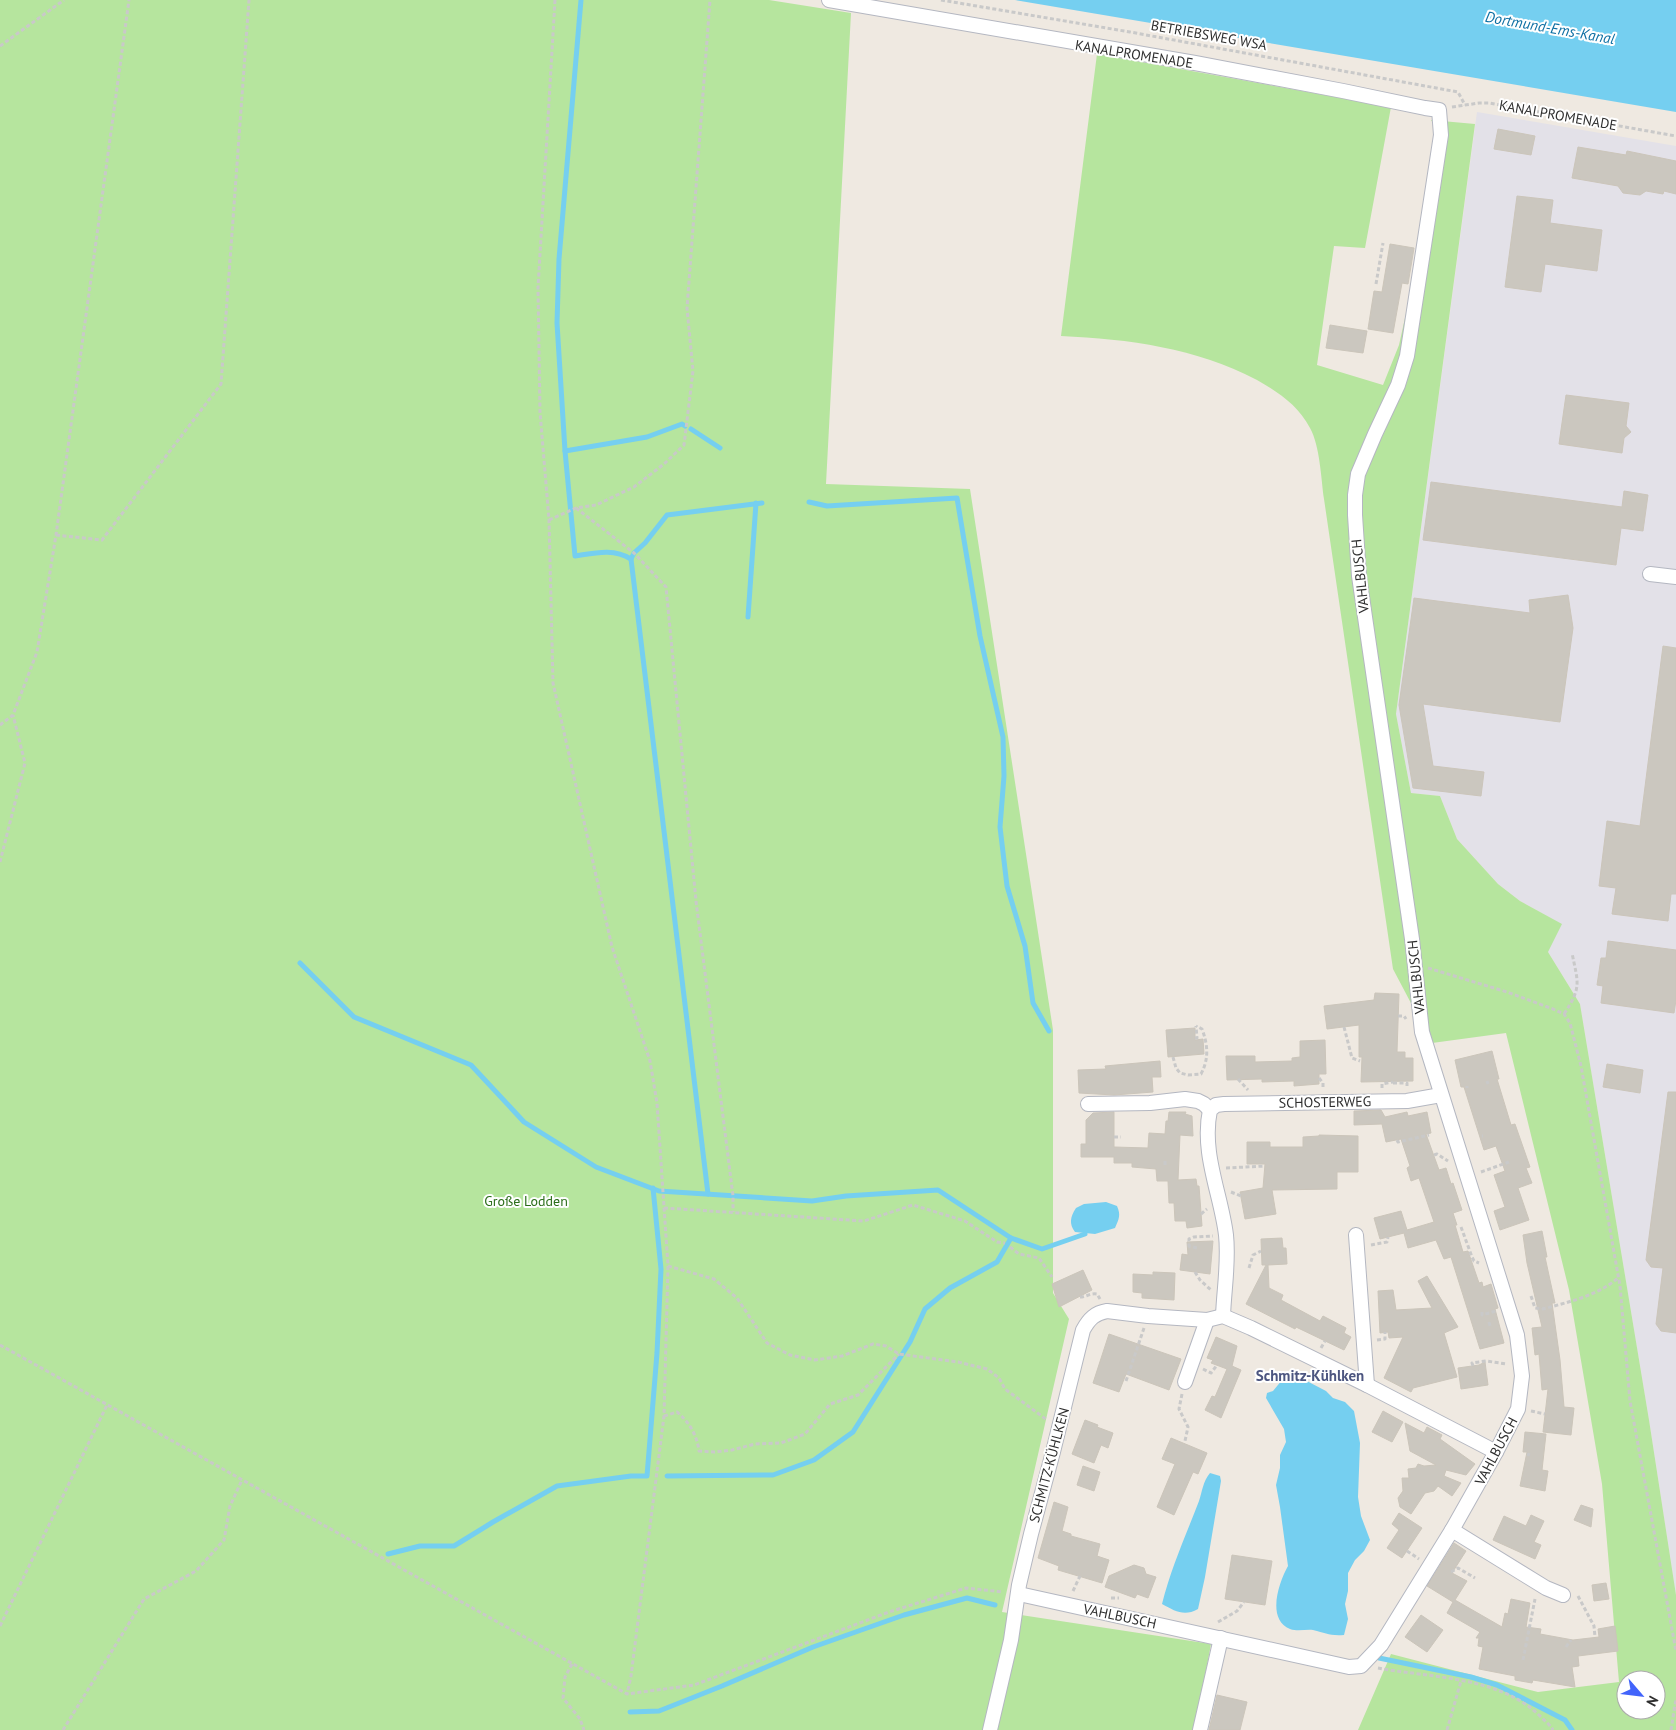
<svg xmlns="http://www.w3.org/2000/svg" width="1676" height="1730" font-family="'PT Sans',sans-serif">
  <rect width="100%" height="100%" fill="#efe9e1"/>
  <path fill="#e3e1e8" d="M 1477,112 L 1676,146 L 1676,1595 L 1649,1420 L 1580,1004 L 1548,952 L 1554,920 L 1520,901 L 1498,884 L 1457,839 L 1440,796 L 1411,793 L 1396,714 Z"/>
  <g fill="#b6e59e" fill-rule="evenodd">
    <path d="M 0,0 L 769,0 L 851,13 L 826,484 L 970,489 L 1053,1030 L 1053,1293 L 1069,1319 L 1002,1612 L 1211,1644 L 1195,1730 L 0,1730 Z"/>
    <path d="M 1097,54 L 1391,107 L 1365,248 L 1334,246 L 1317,365 L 1383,385 L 1399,345 L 1417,264 L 1435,126 L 1431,120 L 1475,124 L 1396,714 L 1411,793 L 1440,796 L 1457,839 L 1498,884 L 1520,901 L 1562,924 L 1548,952 L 1580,1004 L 1649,1420 L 1676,1595 L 1676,1730 L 1358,1730 L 1391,1654 L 1538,1692 L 1619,1682 L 1602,1484 L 1569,1290 L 1506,1033 L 1432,1043 L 1393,969 L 1324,499 C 1321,478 1320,446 1310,428 C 1298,405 1278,392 1257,380 C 1196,348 1129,339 1061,336 ZM 1626,1680 L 1656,1680 L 1656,1710 L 1626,1710 Z"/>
  </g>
  <g fill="#75cff0">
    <path d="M 1015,0 L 1676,0 L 1676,112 Z"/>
    <path d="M 1106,1202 L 1117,1206 C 1121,1215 1119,1219 1115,1228 L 1095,1234 L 1075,1232 C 1069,1224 1070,1217 1076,1208 L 1084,1204 Z"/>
    <path d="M 1287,1374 L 1301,1378 L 1326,1391 L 1333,1398 L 1345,1402 L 1354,1411 L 1360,1443 L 1358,1497 L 1361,1516 L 1370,1540 L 1364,1551 L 1355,1560 L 1348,1573 L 1348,1591 L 1345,1604 L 1348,1619 L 1344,1635 C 1329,1636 1326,1633 1313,1630 C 1306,1629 1298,1632 1290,1629 C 1266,1619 1279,1582 1288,1566 L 1280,1507 L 1276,1485 L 1280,1468 L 1280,1455 L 1286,1442 L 1284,1429 L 1266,1398 L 1267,1393 L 1273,1391 Z"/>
    <path d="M 1210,1473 L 1220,1476 L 1221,1481 L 1205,1577 L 1198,1609 C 1184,1617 1175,1611 1162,1604 C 1171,1568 1186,1535 1199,1501 C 1202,1492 1203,1481 1210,1473 Z"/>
  </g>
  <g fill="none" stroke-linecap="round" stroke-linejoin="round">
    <g stroke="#75cff0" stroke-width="5">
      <path d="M 685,426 L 682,424 L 647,437 L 565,451 L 575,556 C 595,553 613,548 631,559 L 634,553 L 645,543 L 667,515 L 762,503"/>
      <path d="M 691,429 L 720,448"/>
      <path d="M 565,451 L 557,323 L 559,259 L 581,0"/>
      <path d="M 809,502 L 827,506 L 957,498 L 980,636 L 1003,737 L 1004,776 L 1000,827 L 1007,886 L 1025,946 L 1033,1003 L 1049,1031"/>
      <path d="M 631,559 L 708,1194"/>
      <path d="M 748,617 L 756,503"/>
      <path d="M 300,963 L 354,1017 L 471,1065 L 524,1122 L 596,1167 L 659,1191 L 812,1201 L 846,1196 L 938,1190 L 1011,1238 L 1042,1249 L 1085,1234"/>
      <path d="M 667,1476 L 773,1475 L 814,1460 L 853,1432 L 910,1342 L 925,1309 L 950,1288 L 997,1262 L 1011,1238"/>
      <path d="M 388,1554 L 420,1546 L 454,1546 L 493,1522 L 557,1486 L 631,1476 L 647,1476 L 657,1353 L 661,1269 L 653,1188"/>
      <path d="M 1379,1658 L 1471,1677 L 1497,1685 L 1565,1720 L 1572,1730"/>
      <path d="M 630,1712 L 659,1711 L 722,1686 L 813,1647 L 904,1615 L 967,1598 L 995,1605"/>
    </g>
  </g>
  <g fill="#cbc7bf" stroke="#cbc5ba">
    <path d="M 1498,129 L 1535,136 L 1531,155 L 1494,149 Z"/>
    <path d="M 1578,147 L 1626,155 L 1627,151 L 1676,161 L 1676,194 L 1664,191 L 1663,194 L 1646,191 L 1640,195 L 1623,193 L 1618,186 L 1572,178 Z"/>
    <path d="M 1517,196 L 1553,200 L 1550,223 L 1602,230 L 1597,271 L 1545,264 L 1541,292 L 1505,287 Z"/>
    <path d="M 1390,244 L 1414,248 L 1408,284 L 1402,283 L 1393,333 L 1368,329 L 1374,291 L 1382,292 Z"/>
    <path d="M 1330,325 L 1367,331 L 1363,353 L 1326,348 Z"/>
    <path d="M 1566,395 L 1629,403 L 1626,426 L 1631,432 L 1624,438 L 1622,453 L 1559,444 Z"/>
    <path d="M 1431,482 L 1622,507 L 1624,491 L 1648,495 L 1643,531 L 1621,528 L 1616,565 L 1423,540 Z"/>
    <path d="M 1568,595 L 1573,628 L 1560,722 L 1423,704 L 1433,766 L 1484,772 L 1481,796 L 1413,788 L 1399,705 L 1414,598 L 1530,613 L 1529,600 Z"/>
    <path d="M 1663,646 L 1676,648 L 1676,894 L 1671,894 L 1668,921 L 1612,914 L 1616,888 L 1599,886 L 1607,821 L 1640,826 Z"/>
    <path d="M 1608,941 L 1676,950 L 1676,1000 L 1674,1013 L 1601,1003 L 1603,986 L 1597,985 L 1601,958 L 1606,958 Z"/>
    <path d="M 1375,993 L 1399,994 L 1397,1052 L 1405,1052 L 1405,1058 L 1413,1058 L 1413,1081 L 1361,1082 L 1362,1057 L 1359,1057 L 1359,1025 L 1327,1029 L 1324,1006 L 1374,1000 Z"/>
    <path d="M 1195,1028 L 1195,1040 L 1203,1039 L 1204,1054 L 1168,1057 L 1166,1030 Z"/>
    <path d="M 1325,1040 L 1326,1074 L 1319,1074 L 1319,1084 L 1294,1086 L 1294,1081 L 1262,1082 L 1262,1079 L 1227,1080 L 1226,1056 L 1255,1056 L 1255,1062 L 1292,1061 L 1292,1058 L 1300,1057 L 1300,1041 Z"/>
    <path d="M 1492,1051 L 1499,1079 L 1497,1079 L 1511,1125 L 1515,1124 L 1530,1167 L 1526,1168 L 1532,1183 L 1518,1188 L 1529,1220 L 1500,1230 L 1494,1211 L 1505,1207 L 1494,1175 L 1505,1171 L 1496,1146 L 1484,1150 L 1464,1087 L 1461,1087 L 1455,1060 Z"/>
    <path d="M 1160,1061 L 1161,1077 L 1152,1077 L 1153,1092 L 1114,1095 L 1079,1093 L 1078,1070 L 1106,1069 L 1105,1066 Z"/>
    <path d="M 1607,1064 L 1643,1070 L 1640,1093 L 1603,1087 Z"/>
    <path d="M 1668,1092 L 1676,1092 L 1676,1333 L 1661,1331 L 1656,1324 L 1663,1268 L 1651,1267 L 1646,1260 Z"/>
    <path d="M 1381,1110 L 1385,1117 L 1407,1112 L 1408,1116 L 1427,1112 L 1431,1133 L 1426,1134 L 1439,1170 L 1446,1168 L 1451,1184 L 1453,1183 L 1462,1210 L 1453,1213 L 1457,1225 L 1455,1225 L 1463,1252 L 1468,1251 L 1479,1283 L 1482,1282 L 1483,1287 L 1491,1284 L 1498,1308 L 1495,1309 L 1504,1343 L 1480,1349 L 1451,1257 L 1444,1259 L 1436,1240 L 1408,1248 L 1404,1233 L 1380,1239 L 1374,1218 L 1401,1211 L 1407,1230 L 1434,1222 L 1419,1178 L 1411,1181 L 1407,1168 L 1410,1166 L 1401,1139 L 1386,1142 L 1382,1124 L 1354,1125 L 1354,1111 Z"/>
    <path d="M 1114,1112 L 1114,1147 L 1148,1148 L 1149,1133 L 1165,1134 L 1166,1121 L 1168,1121 L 1169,1112 L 1186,1112 L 1185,1114 L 1192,1116 L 1193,1136 L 1180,1135 L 1178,1180 L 1196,1179 L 1197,1186 L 1199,1186 L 1202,1226 L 1187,1228 L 1186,1221 L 1175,1221 L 1174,1203 L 1169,1203 L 1168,1181 L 1157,1181 L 1156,1169 L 1132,1167 L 1132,1163 L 1114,1163 L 1114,1157 L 1081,1157 L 1081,1144 L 1086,1144 L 1086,1120 L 1093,1113 Z"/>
    <path d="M 1319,1135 L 1358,1136 L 1358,1172 L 1337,1172 L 1337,1189 L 1272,1190 L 1276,1214 L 1245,1219 L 1240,1192 L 1263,1188 L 1265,1164 L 1247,1164 L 1247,1142 L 1270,1142 L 1270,1147 L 1303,1147 L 1303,1137 L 1319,1136 Z"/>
    <path d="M 1542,1231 L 1547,1257 L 1545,1257 L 1555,1303 L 1552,1303 L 1560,1360 L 1564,1407 L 1574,1408 L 1571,1435 L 1543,1432 L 1548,1389 L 1542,1390 L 1539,1354 L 1535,1355 L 1532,1328 L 1542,1327 L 1527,1263 L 1523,1235 Z"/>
    <path d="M 1282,1238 L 1283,1248 L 1286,1248 L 1287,1264 L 1268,1265 L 1269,1288 L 1283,1295 L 1281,1300 L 1320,1321 L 1323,1316 L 1346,1328 L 1344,1333 L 1351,1337 L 1344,1350 L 1296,1327 L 1295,1329 L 1246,1304 L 1266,1265 L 1262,1265 L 1261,1239 Z"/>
    <path d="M 1213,1241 L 1210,1274 L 1180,1270 L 1182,1254 L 1188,1255 L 1187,1242 Z"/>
    <path d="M 1083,1270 L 1092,1290 L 1059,1307 L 1052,1284 Z"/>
    <path d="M 1153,1272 L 1175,1273 L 1174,1300 L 1142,1298 L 1142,1293 L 1133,1292 L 1133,1274 L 1153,1275 Z"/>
    <path d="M 1427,1276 L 1458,1327 L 1444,1333 L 1457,1377 L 1413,1388 L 1411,1392 L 1384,1378 L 1403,1337 L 1389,1338 L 1388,1332 L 1380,1333 L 1378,1291 L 1393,1290 L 1396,1310 L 1432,1308 L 1418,1281 Z"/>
    <path d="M 1109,1334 L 1181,1359 L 1169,1390 L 1126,1374 L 1119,1392 L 1093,1383 Z"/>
    <path d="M 1216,1337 L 1237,1346 L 1232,1366 L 1241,1370 L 1221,1418 L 1205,1410 L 1212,1396 L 1215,1397 L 1227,1369 L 1211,1363 L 1213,1360 L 1207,1358 Z"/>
    <path d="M 1485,1362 L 1488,1385 L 1461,1389 L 1458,1368 L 1479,1365 Z"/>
    <path d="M 1383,1411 L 1403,1422 L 1392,1442 L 1372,1432 Z"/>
    <path d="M 1085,1420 L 1098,1425 L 1097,1427 L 1113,1433 L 1108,1448 L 1101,1445 L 1094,1463 L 1072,1454 Z"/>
    <path d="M 1405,1423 L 1424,1433 L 1427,1427 L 1442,1435 L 1440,1439 L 1475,1464 L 1466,1475 L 1446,1470 L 1444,1476 L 1461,1483 L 1452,1496 L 1438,1486 L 1434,1491 L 1425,1493 L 1411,1514 L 1400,1507 L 1398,1498 L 1403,1491 L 1402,1478 L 1409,1478 L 1408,1469 L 1416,1468 L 1418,1464 L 1424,1466 L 1436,1465 L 1410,1451 Z"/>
    <path d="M 1525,1432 L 1546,1434 L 1542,1470 L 1548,1471 L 1545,1491 L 1520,1486 L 1527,1452 L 1523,1452 Z"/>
    <path d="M 1171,1438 L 1207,1453 L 1198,1474 L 1193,1472 L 1174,1515 L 1157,1507 L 1175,1464 L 1162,1459 Z"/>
    <path d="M 1083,1466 L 1100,1472 L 1094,1491 L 1077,1485 Z"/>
    <path d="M 1054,1502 L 1068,1507 L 1062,1531 L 1071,1534 L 1071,1536 L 1100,1544 L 1097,1556 L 1109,1560 L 1102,1583 L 1058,1570 L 1059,1566 L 1038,1558 Z"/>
    <path d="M 1581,1505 L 1593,1509 L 1591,1527 L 1574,1520 Z"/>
    <path d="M 1399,1513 L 1422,1528 L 1402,1558 L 1387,1548 L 1399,1530 L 1392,1524 Z"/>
    <path d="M 1531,1515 L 1544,1521 L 1534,1542 L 1541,1545 L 1535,1559 L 1493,1540 L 1504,1516 L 1526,1526 Z"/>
    <path d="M 1454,1543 L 1466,1551 L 1452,1573 L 1467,1581 L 1455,1600 L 1502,1627 L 1505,1613 L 1508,1614 L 1511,1599 L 1530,1603 L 1526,1627 L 1541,1629 L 1540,1634 L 1573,1640 L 1599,1637 L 1598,1629 L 1615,1626 L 1618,1651 L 1578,1656 L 1579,1666 L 1572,1667 L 1575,1687 L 1533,1680 L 1532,1683 L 1515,1680 L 1515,1676 L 1479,1669 L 1483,1647 L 1478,1646 L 1479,1638 L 1476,1638 L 1480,1632 L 1447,1613 L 1453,1602 L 1427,1586 Z"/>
    <path d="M 1232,1555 L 1272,1561 L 1265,1605 L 1225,1599 Z"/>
    <path d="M 1134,1565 L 1144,1568 L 1146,1574 L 1156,1577 L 1148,1598 L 1137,1594 L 1135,1598 L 1105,1587 L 1109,1576 Z"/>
    <path d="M 1606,1583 L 1609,1599 L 1594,1601 L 1592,1585 Z"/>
    <path d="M 1421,1615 L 1443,1630 L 1427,1652 L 1405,1637 Z"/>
    <path d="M 1217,1695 L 1247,1702 L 1240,1730 L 1209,1730 Z"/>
  </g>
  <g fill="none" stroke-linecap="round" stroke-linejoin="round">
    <g stroke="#b4b7c1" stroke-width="16">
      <g id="street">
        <path d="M 829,0 L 1195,63 L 1343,91 L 1425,108 L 1439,110 L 1441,135 L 1407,356 L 1398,385 L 1375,434 L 1358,474 L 1355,495 L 1355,515 L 1359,576 L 1412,939 L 1422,1032 L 1517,1335 L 1522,1376 L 1518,1409 L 1496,1452 L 1452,1530 L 1381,1645 L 1361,1666 L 1349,1667 L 1019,1594"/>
        <path d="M 1650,574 L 1676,577"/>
        <path d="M 1088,1104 L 1150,1103 L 1185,1099 L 1198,1101 L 1204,1104 L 1210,1110"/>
        <path d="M 1356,1235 L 1367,1385"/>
        <path d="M 1223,1316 C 1224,1289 1229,1262 1226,1235 C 1221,1194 1201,1153 1210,1110 L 1216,1105 L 1224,1104 L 1407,1101 L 1441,1095"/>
        <path d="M 1185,1382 L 1207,1320"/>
        <path d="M 1452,1530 L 1546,1588 L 1563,1595"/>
        <path d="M 990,1730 L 1011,1640 L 1019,1585 L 1031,1534 L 1053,1452 L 1083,1330 C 1089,1319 1095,1313 1107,1311 L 1148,1316 L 1207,1320 L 1223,1316 L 1251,1328 L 1367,1385 L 1496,1452"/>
        <path d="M 1200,1730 L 1221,1638"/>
      </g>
    </g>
    <g stroke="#c9c9c9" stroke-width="3" stroke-dasharray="4 2.5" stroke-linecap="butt">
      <path d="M 555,0 L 538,288 L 540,412 L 549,520 L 553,683 L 612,947 L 650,1061 L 657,1103 L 668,1266 L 664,1416 L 631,1676 L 627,1694"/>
      <path d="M 941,0 L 1130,32 L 1458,92 L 1465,105"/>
      <path d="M 0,46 L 64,0"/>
      <path d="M 1452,107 L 1479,103 L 1489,103 L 1676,136"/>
      <path d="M 1376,284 L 1383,243"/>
      <path d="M 576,508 L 634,553 L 666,587 L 696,901 L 733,1196 L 733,1212"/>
      <path d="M 549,520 L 576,508 L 596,505 L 634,487 L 664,464 L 684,445 L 693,371 L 687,308 L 710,0"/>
      <path d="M 56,535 L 102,540 L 221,384 L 249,0"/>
      <path d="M 0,725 L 13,715 L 37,652 L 56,535 L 129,0"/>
      <path d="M 0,862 L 25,763 L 13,715"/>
      <path d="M 1428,968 L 1507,992 L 1553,1009 L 1564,1014 L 1570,1023 L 1581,1066 L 1620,1286 L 1630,1401 L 1676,1651"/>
      <path d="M 1564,1014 C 1582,987 1578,983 1572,953"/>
      <path d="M 1398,1016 L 1404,1016 L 1406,1019"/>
      <path d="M 1344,1027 L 1352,1058 L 1360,1061"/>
      <path d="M 1195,1038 L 1197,1038 L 1196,1026"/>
      <path d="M 1173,1057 L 1176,1068 L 1180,1073 L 1188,1075 L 1201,1074 C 1209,1059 1208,1045 1202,1029 L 1196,1026"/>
      <path d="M 1319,1078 L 1323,1083 L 1323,1089"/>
      <path d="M 1238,1079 L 1248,1090"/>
      <path d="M 1487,1081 L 1488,1084"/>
      <path d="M 1393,1083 L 1407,1083 L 1407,1088"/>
      <path d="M 1467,1086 L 1467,1088"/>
      <path d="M 1382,1088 L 1382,1084 L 1393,1082"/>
      <path d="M 1482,1136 L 1483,1136"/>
      <path d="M 1114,1137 L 1121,1137"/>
      <path d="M 1397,1140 L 1398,1142 L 1429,1135"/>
      <path d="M 1434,1155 L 1437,1154 L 1448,1161"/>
      <path d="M 1165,1165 L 1165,1161"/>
      <path d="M 1226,1168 L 1265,1166"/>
      <path d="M 1481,1172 L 1509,1162"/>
      <path d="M 1231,1192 L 1241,1196"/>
      <path d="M 664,1208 L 864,1221 L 913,1205 L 965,1221 L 997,1242 L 1005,1243"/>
      <path d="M 1201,1214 L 1207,1209"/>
      <path d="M 1461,1227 L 1472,1257 L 1474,1261 L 1479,1263"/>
      <path d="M 1371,1245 L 1387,1242 L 1388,1237"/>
      <path d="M 1010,1247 L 1019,1254 L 1039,1258 L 1052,1277"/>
      <path d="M 1197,1248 L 1189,1246 L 1189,1239 L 1194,1237 L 1213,1236"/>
      <path d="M 668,1266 L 714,1279 L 737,1298 L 767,1343 L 790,1355 L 815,1360 L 842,1356 L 873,1344 L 886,1346 L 899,1354 L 958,1362 L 987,1369 L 999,1378 L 1005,1389 L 1047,1420"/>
      <path d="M 1249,1268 L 1253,1255 L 1261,1251"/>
      <path d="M 1195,1272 L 1200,1280 L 1211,1290"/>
      <path d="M 1531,1296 L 1535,1308 L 1543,1309 C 1568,1302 1597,1296 1618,1278"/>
      <path d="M 1080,1297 C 1086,1297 1090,1293 1097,1294 L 1100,1299"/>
      <path d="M 1482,1312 L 1482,1315 L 1496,1311"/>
      <path d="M 1489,1322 L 1490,1326"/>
      <path d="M 1377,1340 L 1385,1339 L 1385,1332"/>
      <path d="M 0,1345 L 627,1694 L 694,1685 L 889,1612 L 966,1588 L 1003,1592"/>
      <path d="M 1321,1348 L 1325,1341"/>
      <path d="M 1473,1366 L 1472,1363 L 1486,1361 L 1507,1364"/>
      <path d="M 1203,1369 L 1211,1373 L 1217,1365"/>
      <path d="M 1126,1381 L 1144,1328"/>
      <path d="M 1182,1394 L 1179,1409 L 1188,1427 L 1185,1441"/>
      <path d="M 1531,1411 L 1545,1414"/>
      <path d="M 664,1416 L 677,1412 C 689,1422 697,1435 699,1451 L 714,1452 L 732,1450 L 755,1444 L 781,1443 L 805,1434 L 830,1404 L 858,1395 L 899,1354"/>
      <path d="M 1528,1456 L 1529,1453"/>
      <path d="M 1407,1551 L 1419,1559"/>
      <path d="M 1451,1572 L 1458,1568 L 1475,1578"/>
      <path d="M 1073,1591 L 1080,1576"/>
      <path d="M 1578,1596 L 1594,1626 L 1595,1637"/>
      <path d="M 1111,1598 L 1119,1598"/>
      <path d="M 1218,1622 L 1237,1611 L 1244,1602"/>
      <path d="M 0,1626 L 107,1405"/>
      <path d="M 1566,1647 L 1571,1640"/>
      <path d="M 1523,1660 L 1535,1599"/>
      <path d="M 572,1664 L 565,1677 L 563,1698 L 580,1719 L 584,1730"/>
      <path d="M 1378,1668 C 1431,1678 1499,1676 1540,1716 C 1545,1721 1550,1725 1553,1730"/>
      <path d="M 63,1730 L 144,1599 L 196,1571 L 224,1540 L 230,1506 L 242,1480"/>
      <path d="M 1447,1730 L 1461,1681"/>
      <path d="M 1671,1730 L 1676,1699"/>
    </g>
    <use href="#street" stroke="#fff" stroke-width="14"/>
  </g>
  <g text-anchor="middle" stroke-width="4" stroke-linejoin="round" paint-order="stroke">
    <g font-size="14" fill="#2e2e2e" stroke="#fff">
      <text transform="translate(1209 35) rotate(10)" y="5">BETRIEBSWEG WSA</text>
      <text transform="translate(1134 54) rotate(9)" y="5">KANALPROMENADE</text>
      <text transform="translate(1558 115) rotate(10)" y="5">KANALPROMENADE</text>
      <text transform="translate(1360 576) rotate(-96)" y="5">VAHLBUSCH</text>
      <text transform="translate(1416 977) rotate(-96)" y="5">VAHLBUSCH</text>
      <text transform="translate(1325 1102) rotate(-1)" y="5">SCHOSTERWEG</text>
      <text transform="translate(1496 1451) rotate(-62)" y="5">VAHLBUSCH</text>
      <text transform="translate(1049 1465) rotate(-75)" y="5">SCHMITZ-KÜHLKEN</text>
      <text transform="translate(1120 1616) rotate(12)" y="5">VAHLBUSCH</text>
    </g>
    <g font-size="14" fill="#2c6e1b" stroke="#fff">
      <text x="526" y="1206">Große Lodden</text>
    </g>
    <g font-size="15" font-style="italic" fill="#0d6fa3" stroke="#fff">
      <text transform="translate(1550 28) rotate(10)" y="5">Dortmund-Ems-Kanal</text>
    </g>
    <g font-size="15" font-weight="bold" fill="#4d5680" stroke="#fff">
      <text x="1310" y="1381">Schmitz-Kühlken</text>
    </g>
  </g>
  <g transform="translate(1641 1695) rotate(118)"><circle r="24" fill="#ffffff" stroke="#ababab"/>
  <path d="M0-4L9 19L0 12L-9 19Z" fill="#4264fb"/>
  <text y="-8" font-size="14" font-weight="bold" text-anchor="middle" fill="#2e2e2e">N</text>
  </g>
</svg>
